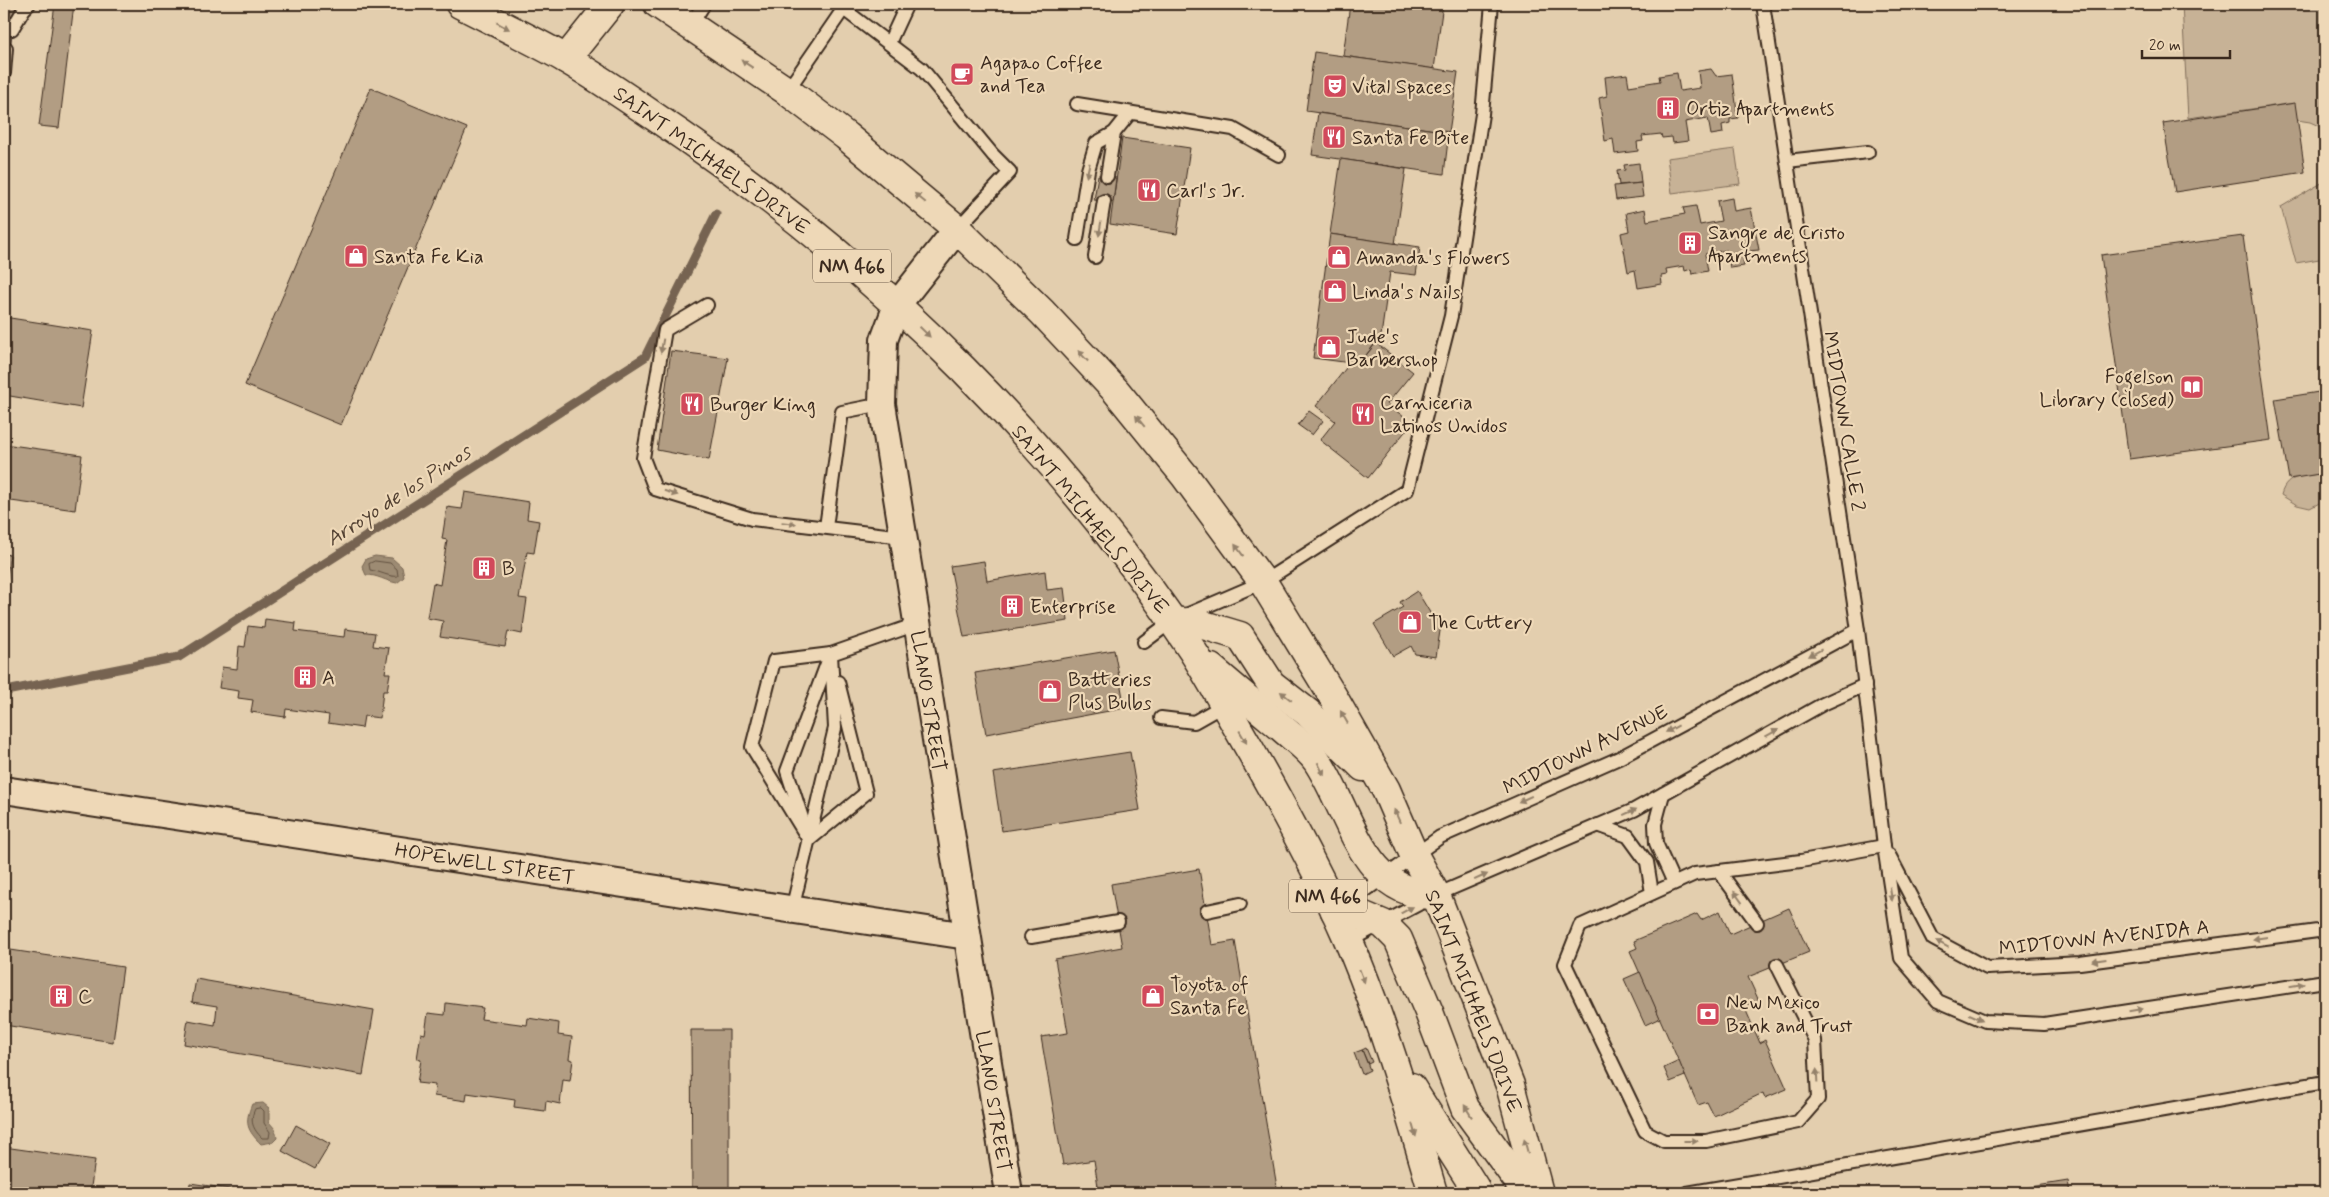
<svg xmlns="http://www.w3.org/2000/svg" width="2329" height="1197" font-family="Mynerve,sans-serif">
  <rect width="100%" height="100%" fill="#e3ceae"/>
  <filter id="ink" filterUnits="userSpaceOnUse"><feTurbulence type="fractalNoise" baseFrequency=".02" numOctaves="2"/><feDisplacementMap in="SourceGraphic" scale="10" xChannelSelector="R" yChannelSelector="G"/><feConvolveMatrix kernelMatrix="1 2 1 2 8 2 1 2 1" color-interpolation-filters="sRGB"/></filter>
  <g filter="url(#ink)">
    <g fill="#c7b296" stroke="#816e5a">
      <path d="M 2182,4 L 2325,4 L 2325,169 L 2319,126 L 2310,122 L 2297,120 L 2294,103 L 2188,118 Z"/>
      <path d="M 1735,149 L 1740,184 L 1672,193 L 1667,158 Z"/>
      <path d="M 2325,181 L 2325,258 L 2296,263 L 2281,207 Z"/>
      <path d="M 2325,473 L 2325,500 L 2310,508 L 2297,505 L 2281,495 C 2287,473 2305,477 2325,473 Z"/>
    </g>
    <g fill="#9d8b73" stroke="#766451">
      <path d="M 375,556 L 392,558 L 402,567 L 404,577 L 397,583 C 385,581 378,575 366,575 L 362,566 L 366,559 Z"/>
      <path d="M 263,1103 L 269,1108 L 269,1122 L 275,1129 L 277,1138 L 273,1142 L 261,1144 C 247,1130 244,1123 252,1104 Z"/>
    </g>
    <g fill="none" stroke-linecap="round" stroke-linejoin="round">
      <g stroke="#625140" stroke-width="1">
        <path d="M 375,561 L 390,563 L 397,569 L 398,576 C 391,578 379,571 370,570 L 369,564 Z"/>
        <path d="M 261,1108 L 264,1111 L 264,1123 L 270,1132 L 269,1138 L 262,1138 C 253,1129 249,1121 255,1109 Z"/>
      </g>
      <path stroke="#766451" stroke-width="9" d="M 11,690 L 179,657 L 645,357 L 716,214"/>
    </g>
    <g fill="#b29d83" stroke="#3b2a1e">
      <path d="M 4,4 L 16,4 L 10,49 L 4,47 L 6,29 L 4,29 Z"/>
      <path d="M 55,4 L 74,4 L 59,128 L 39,126 Z"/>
      <path d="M 1350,4 L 1443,4 L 1434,69 L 1343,56 Z"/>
      <path d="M 1314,52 L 1458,72 L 1449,132 L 1306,111 Z"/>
      <path d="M 967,68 L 970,76 L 956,81 L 954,73 Z"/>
      <path d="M 1711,69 L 1716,76 L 1732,74 L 1738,118 L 1730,119 L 1730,123 L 1722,125 L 1723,133 L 1711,135 L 1708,118 L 1685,122 L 1688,141 L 1673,143 L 1672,137 L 1662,138 L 1661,134 L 1642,136 L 1643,141 L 1637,142 L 1638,151 L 1615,154 L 1613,139 L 1605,141 L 1599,98 L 1607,96 L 1605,77 L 1627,74 L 1629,86 L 1660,81 L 1659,76 L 1677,73 L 1680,91 L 1700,88 L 1698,71 Z"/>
      <path d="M 371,88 L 467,128 L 341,425 L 245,385 Z"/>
      <path d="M 2295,103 L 2305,172 L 2175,192 L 2163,123 Z"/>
      <path d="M 1318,113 L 1449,132 L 1444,174 L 1312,155 Z"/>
      <path d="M 1122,138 L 1190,148 L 1177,234 L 1110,224 Z"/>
      <path d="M 1341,159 L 1406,169 L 1395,244 L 1330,234 Z"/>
      <path d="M 1639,163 L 1641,183 L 1619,185 L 1617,171 L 1625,170 L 1624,165 Z"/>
      <path d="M 1098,175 L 1116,178 L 1113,202 L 1094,200 Z"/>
      <path d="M 1641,183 L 1643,197 L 1616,200 L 1614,186 Z"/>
      <path d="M 1732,198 L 1734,211 L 1751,208 L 1759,250 L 1748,251 L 1749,257 L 1743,258 L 1744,266 L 1730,268 L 1727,250 L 1705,254 L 1708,271 L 1692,274 L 1691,269 L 1685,271 L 1684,266 L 1666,269 L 1667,275 L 1661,276 L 1662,284 L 1638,288 L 1635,270 L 1628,272 L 1621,233 L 1629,231 L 1626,213 L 1645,209 L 1647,221 L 1685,214 L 1683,208 L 1696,206 L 1700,225 L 1721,221 L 1717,201 Z"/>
      <path d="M 1330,234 L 1420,247 L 1416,275 L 1390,272 L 1381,336 L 1359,364 L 1313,358 Z"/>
      <path d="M 2243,236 L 2271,440 L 2129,459 L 2101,255 Z"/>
      <path d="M 4,317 L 93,331 L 81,408 L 4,395 Z"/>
      <path d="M 1376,343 L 1413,372 L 1387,404 L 1412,423 L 1368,478 L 1320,440 L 1335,421 L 1316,406 L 1350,363 L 1359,364 Z"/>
      <path d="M 671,351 L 728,358 L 709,460 L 657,450 Z"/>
      <path d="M 2325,391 L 2325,473 L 2289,479 L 2275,399 Z"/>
      <path d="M 1309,411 L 1323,421 L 1312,435 L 1298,425 Z"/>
      <path d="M 4,444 L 82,455 L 75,510 L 4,500 Z"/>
      <path d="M 465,492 L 529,502 L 527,519 L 539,521 L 534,553 L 527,552 L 519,598 L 527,599 L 522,634 L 508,631 L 505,647 L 440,637 L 443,621 L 427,618 L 433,583 L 440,585 L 447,540 L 442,539 L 447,507 L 462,509 Z"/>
      <path d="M 4,554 L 10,555 L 4,599 Z"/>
      <path d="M 984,561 L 987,581 L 1045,571 L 1047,590 L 1064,588 L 1068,621 L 964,637 L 950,566 Z"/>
      <path d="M 1417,591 L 1432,616 L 1442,618 L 1436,657 L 1415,654 L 1411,646 L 1393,656 L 1374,624 L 1403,607 L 1400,602 Z"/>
      <path d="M 265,619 L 296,623 L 295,631 L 344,637 L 345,629 L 375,633 L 373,646 L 389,648 L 385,673 L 390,673 L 387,691 L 383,691 L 380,718 L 364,716 L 362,728 L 328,723 L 329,715 L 286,709 L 285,717 L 251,712 L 253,700 L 238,698 L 239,691 L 219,688 L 222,667 L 237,669 L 239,646 L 245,647 L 248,626 L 264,628 Z"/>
      <path d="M 1114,650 L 1125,708 L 986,734 L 975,673 Z"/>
      <path d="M 1130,752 L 1140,810 L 1002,831 L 993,773 Z"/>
      <path d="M 1199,869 L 1212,945 L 1235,941 L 1278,1193 L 1099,1193 L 1094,1160 L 1063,1165 L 1041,1037 L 1068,1033 L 1055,959 L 1122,947 L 1111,884 Z"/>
      <path d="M 1789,908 L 1809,952 L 1748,977 L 1759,1001 L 1744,1006 L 1760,1043 L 1765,1040 L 1787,1089 L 1765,1098 L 1763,1093 L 1714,1116 L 1707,1102 L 1698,1105 L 1630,951 L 1637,948 L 1634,941 L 1697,914 L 1701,920 L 1720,911 L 1730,934 Z"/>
      <path d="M 4,949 L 123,967 L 113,1042 L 4,1025 Z"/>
      <path d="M 1640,972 L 1660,1018 L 1645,1025 L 1624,979 Z"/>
      <path d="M 196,979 L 374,1010 L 363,1075 L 184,1044 L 188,1020 L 215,1025 L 217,1006 L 192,1002 Z"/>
      <path d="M 446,1003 L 483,1008 L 481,1019 L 527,1025 L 528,1018 L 559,1023 L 558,1035 L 572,1037 L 569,1059 L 573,1060 L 570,1081 L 563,1080 L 560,1104 L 546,1101 L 545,1111 L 514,1107 L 515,1100 L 467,1093 L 466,1101 L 434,1096 L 435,1085 L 417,1083 L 421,1060 L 417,1059 L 421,1033 L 425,1034 L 428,1013 L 445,1015 Z"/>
      <path d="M 691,1030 L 729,1030 L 729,1193 L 692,1193 Z"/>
      <path d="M 1366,1048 L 1372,1062 L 1368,1064 L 1362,1050 Z"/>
      <path d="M 1362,1050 L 1370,1070 L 1362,1074 L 1354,1053 Z"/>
      <path d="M 1679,1061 L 1685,1076 L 1670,1082 L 1664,1068 Z"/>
      <path d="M 296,1125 L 330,1144 L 315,1169 L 282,1151 Z"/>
      <path d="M 4,1147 L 95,1160 L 90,1193 L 4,1193 Z"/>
      <path d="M 2068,1181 L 2070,1193 L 1993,1193 Z"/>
      <path d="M 190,1183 L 257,1193 L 189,1193 Z"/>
    </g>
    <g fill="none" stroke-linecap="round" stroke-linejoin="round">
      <g stroke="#3b2a1e" stroke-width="16">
        <g id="lane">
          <path d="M 837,4 L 922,69 L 993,155 L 1010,172 L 957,229"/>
          <path d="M 1763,4 L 1858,630 L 1884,846 L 1901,958 L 1938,1001 L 1985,1021 L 2044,1024 L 2325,981"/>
          <path d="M 691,25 L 704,4"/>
          <path d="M 12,29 L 24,9 L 29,4"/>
          <path d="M 889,43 L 907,4"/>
          <path d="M 4,73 L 6,48"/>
          <path d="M 787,91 L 844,8"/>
          <path d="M 1077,104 L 1233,129 L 1279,155"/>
          <path d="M 1787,161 L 1868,152"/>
          <path d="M 1107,176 L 1114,133 L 1130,113"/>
          <path d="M 1077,239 L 1088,170 L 1096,143 L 1114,133"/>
          <path d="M 1095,257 L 1104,201"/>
          <path d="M 707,305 L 665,330 L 643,458 L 655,489 L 752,519 L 903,537"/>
          <path d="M 826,527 L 842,412 L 882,404"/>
          <path d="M 1144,642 L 1172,621 L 1263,582 L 1407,490 L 1451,316 L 1482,114 L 1492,4"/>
          <path d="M 1161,718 L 1194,722 L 1224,705"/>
          <path d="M 1663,794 L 1655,824 L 1656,843 L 1674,883"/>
          <path d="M 803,821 L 787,771 L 829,658"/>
          <path d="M 1598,825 L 1628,836 L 1647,862 L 1652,893"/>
          <path d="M 809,840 L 752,747 L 774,661 L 831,654"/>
          <path d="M 809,840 L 866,793 L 838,682"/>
          <path d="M 1889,855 L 1933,939 L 1987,968 L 2080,963 L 2325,930"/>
          <path d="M 1719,871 L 1757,923"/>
          <path d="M 792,910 L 835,728 L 831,654 L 917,624"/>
          <path d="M 1338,910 L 1440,837 L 1619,758 L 1858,630"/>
          <path d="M 1207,911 L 1240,904"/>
          <path d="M 1031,937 L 1118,922"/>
          <path d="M 1349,941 L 1436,895 L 1634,810 L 1823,704 L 1865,685"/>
          <path d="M 1777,965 L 1815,1040 L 1818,1099 L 1798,1122 L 1706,1141 L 1664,1141 L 1645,1131 L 1565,964 L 1580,926 L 1695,874 L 1801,861 L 1884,846"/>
          <path d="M 1687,1193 L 2325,1082"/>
        </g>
      </g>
      <g stroke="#3b2a1e" stroke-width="30">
        <g id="street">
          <path d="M 957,229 L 897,305 L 884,340 L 882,404 L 1009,1193"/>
          <path d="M 4,790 L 967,936"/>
        </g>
      </g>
      <g stroke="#3b2a1e" stroke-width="31">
        <path id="secondary" d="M 566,59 L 610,4"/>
      </g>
      <g stroke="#3b2a1e" stroke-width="31">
        <g id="primary">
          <path d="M 460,4 C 495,22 531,39 566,59 C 607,83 646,111 686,138 C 884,274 1059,448 1192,650 C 1213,683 1232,719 1252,753 C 1286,813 1319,873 1347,937 C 1383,1020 1408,1107 1433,1193"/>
          <path d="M 658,4 L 787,91 L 846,136 L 957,229 L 1042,312 L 1116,391 L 1185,476 L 1263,582 L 1332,695 L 1386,790 L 1414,855 L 1436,895 L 1510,1085 L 1539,1193"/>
          <path d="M 1172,621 L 1200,624 L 1240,636 L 1271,684 L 1308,713 L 1363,767"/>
          <path d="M 1211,668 C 1234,688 1257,707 1281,727 C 1293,738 1308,748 1317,761 C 1350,810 1362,896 1436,895"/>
          <path d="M 1335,911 L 1364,916 L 1383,924 L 1398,939 L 1429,1012 L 1465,1108 L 1527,1193"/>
          <path d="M 1411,1087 L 1475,1188 L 1476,1193"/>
        </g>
      </g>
      <use href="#lane" stroke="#eed8b7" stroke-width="12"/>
      <use href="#street" stroke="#eed8b7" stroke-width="26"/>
      <use href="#secondary" stroke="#eed8b7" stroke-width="28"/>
      <use href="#primary" stroke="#eed8b7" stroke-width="28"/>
    </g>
    <defs><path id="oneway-solid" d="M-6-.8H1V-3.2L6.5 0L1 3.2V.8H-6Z" transform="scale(1.25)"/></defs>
    <g fill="#94816a">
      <use href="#oneway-solid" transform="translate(503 26) rotate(28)"/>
      <use href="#oneway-solid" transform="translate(747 64) rotate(-146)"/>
      <use href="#oneway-solid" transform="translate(1088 170) rotate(103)"/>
      <use href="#oneway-solid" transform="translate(920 198) rotate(-140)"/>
      <use href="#oneway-solid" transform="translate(1100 229) rotate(99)"/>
      <use href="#oneway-solid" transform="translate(925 332) rotate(44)"/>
      <use href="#oneway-solid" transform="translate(662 346) rotate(100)"/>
      <use href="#oneway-solid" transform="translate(1083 356) rotate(-133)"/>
      <use href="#oneway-solid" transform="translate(1140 421) rotate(-129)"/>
      <use href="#oneway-solid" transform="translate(671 493) rotate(18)"/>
      <use href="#oneway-solid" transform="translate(789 523) rotate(6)"/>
      <use href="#oneway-solid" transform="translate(1239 550) rotate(-126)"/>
      <use href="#oneway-solid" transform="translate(1815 653) rotate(152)"/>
      <use href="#oneway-solid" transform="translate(1286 696) rotate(-141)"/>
      <use href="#oneway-solid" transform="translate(1344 717) rotate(-120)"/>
      <use href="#oneway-solid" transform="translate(1672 729) rotate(152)"/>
      <use href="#oneway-solid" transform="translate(1772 733) rotate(-29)"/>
      <use href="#oneway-solid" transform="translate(1243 737) rotate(60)"/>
      <use href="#oneway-solid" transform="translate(1321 769) rotate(63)"/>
      <use href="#oneway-solid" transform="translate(1525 799) rotate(156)"/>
      <use href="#oneway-solid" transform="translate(1630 812) rotate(-24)"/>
      <use href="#oneway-solid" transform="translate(1397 816) rotate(-114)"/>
      <use href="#oneway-solid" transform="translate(1481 877) rotate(-24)"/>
      <use href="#oneway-solid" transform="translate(1891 894) rotate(81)"/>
      <use href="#oneway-solid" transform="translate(1738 897) rotate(-126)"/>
      <use href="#oneway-solid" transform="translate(1407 910) rotate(-28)"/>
      <use href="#oneway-solid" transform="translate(2260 938) rotate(172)"/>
      <use href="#oneway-solid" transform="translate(1942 944) rotate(-152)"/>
      <use href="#oneway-solid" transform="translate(2099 960) rotate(172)"/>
      <use href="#oneway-solid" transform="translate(1362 976) rotate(69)"/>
      <use href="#oneway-solid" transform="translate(2297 985) rotate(-9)"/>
      <use href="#oneway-solid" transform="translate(2136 1010) rotate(-9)"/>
      <use href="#oneway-solid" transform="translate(1976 1017) rotate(24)"/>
      <use href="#oneway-solid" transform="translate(1817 1076) rotate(-93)"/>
      <use href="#oneway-solid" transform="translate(1468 1111) rotate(-122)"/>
      <use href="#oneway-solid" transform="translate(1414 1130) rotate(74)"/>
      <use href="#oneway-solid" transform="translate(1691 1141)"/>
      <use href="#oneway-solid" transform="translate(1526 1146) rotate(-105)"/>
    </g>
  </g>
  <defs>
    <g id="cafe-square" transform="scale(1.25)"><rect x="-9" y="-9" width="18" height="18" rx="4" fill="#d1495b" stroke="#eed8b7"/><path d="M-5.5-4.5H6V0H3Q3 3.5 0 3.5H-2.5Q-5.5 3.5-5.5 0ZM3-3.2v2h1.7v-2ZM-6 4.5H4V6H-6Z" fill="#fff"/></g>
    <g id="theatre-square" transform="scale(1.25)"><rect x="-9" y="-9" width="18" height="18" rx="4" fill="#d1495b" stroke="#eed8b7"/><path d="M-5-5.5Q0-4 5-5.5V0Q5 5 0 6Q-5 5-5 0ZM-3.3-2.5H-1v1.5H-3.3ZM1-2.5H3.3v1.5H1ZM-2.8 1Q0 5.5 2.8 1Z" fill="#fff"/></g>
    <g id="building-square" transform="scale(1.25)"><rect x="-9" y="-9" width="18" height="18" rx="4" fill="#d1495b" stroke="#eed8b7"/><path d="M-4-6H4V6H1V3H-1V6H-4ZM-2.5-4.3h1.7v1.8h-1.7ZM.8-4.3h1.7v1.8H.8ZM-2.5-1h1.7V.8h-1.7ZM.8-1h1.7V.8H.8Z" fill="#fff"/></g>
    <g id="restaurant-square" transform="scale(1.25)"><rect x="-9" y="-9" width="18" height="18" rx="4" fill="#d1495b" stroke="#eed8b7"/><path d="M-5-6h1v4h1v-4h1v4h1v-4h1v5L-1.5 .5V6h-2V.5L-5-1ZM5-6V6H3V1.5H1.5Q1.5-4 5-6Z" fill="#fff"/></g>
    <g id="shop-square" transform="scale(1.25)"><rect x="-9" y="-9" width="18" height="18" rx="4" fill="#d1495b" stroke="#eed8b7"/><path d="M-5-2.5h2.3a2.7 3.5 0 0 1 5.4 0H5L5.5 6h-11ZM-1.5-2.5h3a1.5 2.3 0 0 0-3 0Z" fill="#fff"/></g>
    <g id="library-square" transform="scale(1.25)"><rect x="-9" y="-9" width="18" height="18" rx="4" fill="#d1495b" stroke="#eed8b7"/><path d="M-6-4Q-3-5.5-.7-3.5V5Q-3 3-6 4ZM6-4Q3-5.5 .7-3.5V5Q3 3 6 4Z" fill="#fff"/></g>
    <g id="bank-square" transform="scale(1.25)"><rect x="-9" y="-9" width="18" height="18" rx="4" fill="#d1495b" stroke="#eed8b7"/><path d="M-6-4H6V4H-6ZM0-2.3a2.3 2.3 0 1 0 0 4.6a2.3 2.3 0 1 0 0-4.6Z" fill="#fff"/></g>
  </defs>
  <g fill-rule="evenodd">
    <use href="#cafe-square" x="962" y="74"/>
    <use href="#theatre-square" x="1335" y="86"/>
    <use href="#building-square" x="1668" y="108"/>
    <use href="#restaurant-square" x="1334" y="137"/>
    <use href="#restaurant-square" x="1149" y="190"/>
    <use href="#building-square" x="1690" y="243"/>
    <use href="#shop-square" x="356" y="256"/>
    <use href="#shop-square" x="1339" y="257"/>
    <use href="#shop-square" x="1335" y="291"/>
    <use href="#shop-square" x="1329" y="347"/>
    <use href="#library-square" x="2192" y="387"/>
    <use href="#restaurant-square" x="692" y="404"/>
    <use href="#restaurant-square" x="1363" y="414"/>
    <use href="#building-square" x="484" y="568"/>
    <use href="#building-square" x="1012" y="606"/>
    <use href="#shop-square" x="1410" y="622"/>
    <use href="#building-square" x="305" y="677"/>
    <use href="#shop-square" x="1050" y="691"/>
    <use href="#building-square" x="61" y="996"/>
    <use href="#shop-square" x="1153" y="996"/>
    <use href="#bank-square" x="1708" y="1014"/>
  </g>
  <g text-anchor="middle" stroke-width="4.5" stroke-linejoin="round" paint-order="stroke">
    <g fill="#eed8b7" stroke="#715e4c" stroke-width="1">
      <rect x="813" y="249.5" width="78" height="33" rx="4"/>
      <rect x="1289" y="879.5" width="78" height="33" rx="4"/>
    </g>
    <g font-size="19" font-weight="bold" fill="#3b2a1e">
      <text x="852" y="273">NM 466</text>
      <text x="1328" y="903">NM 466</text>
    </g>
    <g font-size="20" fill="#3b2a1e" stroke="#eed8b7" text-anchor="start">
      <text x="980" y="69">Agapao Coffee<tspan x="980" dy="23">and Tea</tspan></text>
      <text x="1352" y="93">Vital Spaces</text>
      <text x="1686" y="115">Ortiz Apartments</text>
      <text x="1352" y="144">Santa Fe Bite</text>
      <text x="1166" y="197">Carl's Jr.</text>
      <text x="1708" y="239">Sangre de Cristo<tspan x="1708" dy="23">Apartments</tspan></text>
      <text x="374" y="263">Santa Fe Kia</text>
      <text x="1356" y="264">Amanda's Flowers</text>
      <text x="1352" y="298">Linda's Nails</text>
      <text x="1346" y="343">Jude's<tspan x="1346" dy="23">Barbershop</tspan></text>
      <text x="2174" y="383" text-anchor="end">Fogelson<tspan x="2174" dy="23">Library (closed)</tspan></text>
      <text x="1380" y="409">Carniceria<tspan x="1380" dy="23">Latinos Unidos</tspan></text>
      <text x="710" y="411">Burger King</text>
      <text x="502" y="575">B</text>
      <text x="1030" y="613">Enterprise</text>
      <text x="1428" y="629">The Cuttery</text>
      <text x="322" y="684">A</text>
      <text x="1068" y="686">Batteries<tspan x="1068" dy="23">Plus Bulbs</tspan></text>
      <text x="1170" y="991">Toyota of<tspan x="1170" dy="23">Santa Fe</tspan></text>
      <text x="78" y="1003">C</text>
      <text x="1726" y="1009">New Mexico<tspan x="1726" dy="23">Bank and Trust</tspan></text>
    </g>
    <g font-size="20" fill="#3b2a1e" stroke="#eed8b7">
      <text transform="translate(712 160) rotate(36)" y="7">SAINT MICHAELS DRIVE</text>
      <text transform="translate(1845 421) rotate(81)" y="7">MIDTOWN CALLE 2</text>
      <text transform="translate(1091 519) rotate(51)" y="7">SAINT MICHAELS DRIVE</text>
      <text transform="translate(929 701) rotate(81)" y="7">LLANO STREET</text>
      <text transform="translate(1585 749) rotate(-26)" y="7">MIDTOWN AVENUE</text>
      <text transform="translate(485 863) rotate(9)" y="7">HOPEWELL STREET</text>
      <text transform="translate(2104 937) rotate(-6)" y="7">MIDTOWN AVENIDA A</text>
      <text transform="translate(1474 1001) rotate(69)" y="7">SAINT MICHAELS DRIVE</text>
      <text transform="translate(994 1101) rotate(81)" y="7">LLANO STREET</text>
    </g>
    <g font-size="21" font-style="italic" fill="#544233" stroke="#eed8b7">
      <text transform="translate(398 495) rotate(-33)" y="7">Arroyo de los Pinos</text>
    </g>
  </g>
  <rect width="2329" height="1197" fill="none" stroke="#eed8b7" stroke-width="20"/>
  <rect x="10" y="10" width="2309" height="1177" fill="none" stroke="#3b2a1e" stroke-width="2" filter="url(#ink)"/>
  <path d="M2142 50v8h88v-8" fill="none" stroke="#3b2a1e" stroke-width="2.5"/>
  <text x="2149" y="50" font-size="15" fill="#3b2a1e" stroke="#eed8b7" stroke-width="4" paint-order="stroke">20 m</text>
</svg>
